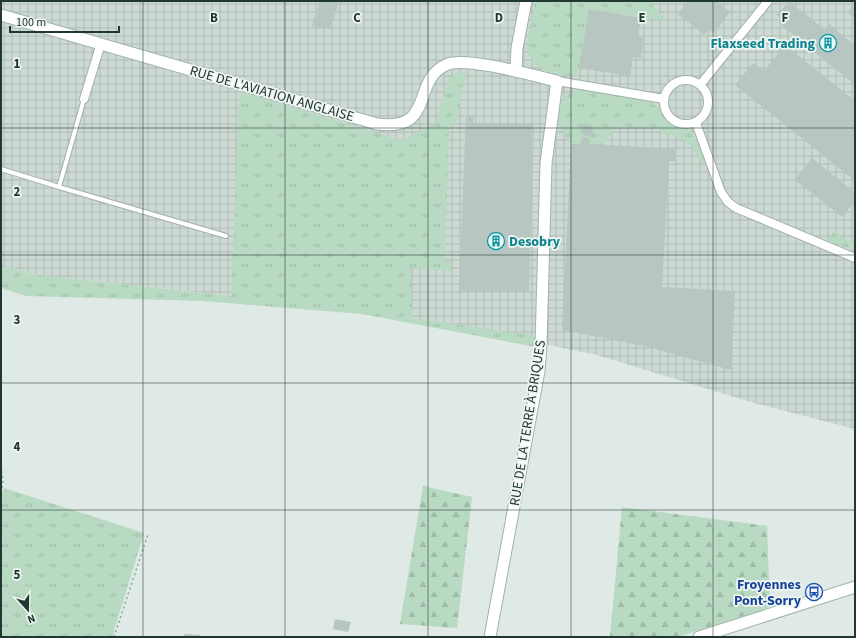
<svg xmlns="http://www.w3.org/2000/svg" width="856" height="638" font-family="'Source Sans 3',sans-serif">
  <defs>
    <pattern id="industrial-grid" width="8" height="8" patternUnits="userSpaceOnUse"><rect width="8" height="8" fill="#cdd9d3"/><path d="M0 4h8M4 0v8" fill="none" stroke="#b0bbb6"/></pattern>
    <pattern id="grass-tufts" width="24" height="20" patternUnits="userSpaceOnUse"><rect width="24" height="20" fill="#b8d9c2"/><path d="M3 7l-1-3M5 7V3M7 7l1-3M15 17l-1-3M17 17v-4M19 17l1-3" fill="none" stroke="#9ebba7"/></pattern>
    <pattern id="forest-firs" width="22" height="20" patternUnits="userSpaceOnUse"><rect width="22" height="20" fill="#b8d9c2"/><path d="M5 1l3.5 6h-7zM16 11l3.5 6h-7z" fill="#9ebba7"/></pattern>
  </defs>
  <rect width="100%" height="100%" fill="#dfe9e5"/>
  <path fill="url(#industrial-grid)" d="M 1,1 L 855,1 L 855,429 L 754,403 L 597,355 L 439,322 L 232,296 L 37,275 L 1,265 Z"/>
  <g fill="url(#grass-tufts)">
    <path d="M 535,1 L 655,1 L 652,4 L 667,21 L 589,9 L 577,77 C 560,76 533,72 528,51 C 526,39 533,14 535,1 Z"/>
    <path d="M 466,72 L 456,124 L 449,126 L 445,261 L 452,262 L 450,271 L 410,268 L 413,318 L 536,336 L 536,347 L 362,314 L 203,301 L 26,296 L 1,288 L 1,265 L 37,275 L 231,296 L 239,99 L 242,92 L 401,140 L 436,123 L 450,75 Z"/>
    <path d="M 582,88 L 632,96 L 651,102 L 661,109 L 668,119 L 692,132 L 705,159 L 701,164 C 692,142 684,137 660,133 L 659,128 L 617,127 L 603,145 L 571,144 L 557,121 C 560,103 563,94 582,88 Z"/>
    <path d="M 834,231 L 851,243 L 855,240 L 855,250 L 828,241 Z"/>
    <path d="M 4,488 L 144,533 L 112,637 L 1,637 L 1,497 Z"/>
  </g>
  <g fill="url(#forest-firs)">
    <path d="M 423,486 L 472,497 L 457,628 L 400,624 Z"/>
    <path d="M 622,507 L 767,526 L 770,607 L 678,637 L 610,637 Z"/>
  </g>
  <g fill="#b7c6c0">
    <path d="M 320,1 L 339,1 L 331,29 L 312,26 Z"/>
    <path d="M 688,1 L 717,1 L 730,12 L 714,33 L 709,29 L 704,35 L 678,14 Z"/>
    <path d="M 789,1 L 825,30 L 829,24 L 853,44 L 855,42 L 855,85 L 779,23 L 781,19 L 777,15 Z"/>
    <path d="M 855,3 L 855,18 L 848,13 Z"/>
    <path d="M 589,9 L 641,18 L 638,37 L 644,38 L 641,58 L 633,57 L 630,76 L 579,68 Z"/>
    <path d="M 785,45 L 855,101 L 855,181 L 735,85 L 753,63 L 764,71 Z"/>
    <path d="M 466,116 L 474,116 L 473,123 L 534,125 L 529,291 L 459,291 Z"/>
    <circle cx="587" cy="130" r="6"/>
    <path d="M 582,137 L 589,138 L 589,144 L 676,149 L 675,161 L 669,161 L 662,287 L 735,291 L 731,370 L 645,346 L 562,330 L 571,144 L 581,144 Z"/>
    <path d="M 812,158 L 855,193 L 855,201 L 842,217 L 795,180 Z"/>
    <path d="M 335,619 L 351,622 L 348,632 L 333,629 Z"/>
    <path d="M 184,634 L 200,635 L 200,637 L 184,637 Z"/>
  </g>
  <g fill="none" stroke-linecap="round" stroke-linejoin="round">
    <g stroke="#a2b0ac" stroke-width="6">
      <g id="service">
        <path d="M 84,99 L 59,187 L 226,236"/>
        <path d="M 1,169 L 59,187"/>
      </g>
    </g>
    <g stroke="#a2b0ac" stroke-width="10">
      <g id="minor">
        <circle cx="686" cy="102" r="22"/>
        <path d="M 557,81 L 664,99"/>
        <path d="M 700,85 L 768,1"/>
        <path d="M 84,99 L 101,43"/>
        <path d="M 696,123 L 721,192 L 728,202 L 736,208 L 855,258"/>
      </g>
    </g>
    <g stroke="#9fb4ad" stroke-width="13">
      <g id="secondary">
        <path d="M 1,15 L 377,124 C 437,132 410,79 448,64 C 468,57 535,76 557,81 L 546,163 L 541,345 L 539,371 L 490,637"/>
        <path d="M 516,70 L 517,48 L 526,1"/>
        <path d="M 699,637 L 855,587"/>
      </g>
    </g>
    <g stroke="#81ab9e" stroke-width="1.5" stroke-dasharray="2 3" stroke-linecap="butt">
      <path d="M 1,466 L 3,482 L 1,492"/>
      <path d="M 114,637 L 148,534"/>
    </g>
    <use href="#service" stroke="#fff" stroke-width="4"/>
    <use href="#minor" stroke="#fff" stroke-width="8"/>
    <use href="#secondary" stroke="#fff" stroke-width="11"/>
  </g>
  <path fill="none" stroke="#213732" stroke-width="1" stroke-opacity="0.55" d="M 143,1 L 143,637M 285,1 L 285,637M 428,1 L 428,637M 571,1 L 571,637M 713,1 L 713,637M 1,128 L 855,128M 1,255 L 855,255M 1,383 L 855,383M 1,510 L 855,510"/>
  <defs>
    <g id="building-ring" transform="scale(0.9)"><circle r="9.5" fill="#eff6f2" stroke="#0f9aa8" stroke-width="1.5"/><path d="M-4-6H4V6H1V3H-1V6H-4ZM-2.5-4.3h1.7v1.8h-1.7ZM.8-4.3h1.7v1.8H.8ZM-2.5-1h1.7V.8h-1.7ZM.8-1h1.7V.8H.8Z" fill="#0f9aa8"/></g>
    <g id="bus-ring" transform="scale(0.9)"><circle r="9.5" fill="#eff6f2" stroke="#1a4fb4" stroke-width="1.5"/><path d="M-5-6H5V4H4V6H2V4H-2V6H-4V4H-5ZM-3.5-4V0h7V-4ZM-3.5 1.2v1.5H-2V1.2ZM2 1.2v1.5H3.5V1.2Z" fill="#1a4fb4"/></g>
  </defs>
  <g fill-rule="evenodd">
    <use href="#building-ring" x="828" y="43"/>
    <use href="#building-ring" x="496" y="241"/>
    <use href="#bus-ring" x="814" y="592"/>
  </g>
  <g text-anchor="middle" stroke-width="3.5" stroke-linejoin="round" paint-order="stroke">
    <g font-size="14" font-weight="bold" fill="#0d838f" stroke="#eff6f2" text-anchor="end">
      <text x="815" y="48">Flaxseed Trading</text>
      <text x="509" y="246" text-anchor="start">Desobry</text>
    </g>
    <g font-size="14" fill="#213732" stroke="#eff6f2">
      <text transform="translate(272 93) rotate(16)" y="5">RUE DE L'AVIATION ANGLAISE</text>
      <text transform="translate(527 423) rotate(-81)" y="5">RUE DE LA TERRE À BRIQUES</text>
    </g>
    <g font-size="14" font-weight="bold" fill="#164399" stroke="#eff6f2" text-anchor="end">
      <text x="801" y="589">Froyennes<tspan x="801" dy="16">Pont-Sorry</tspan></text>
    </g>
  </g>
  <g font-size="13" text-anchor="middle" font-weight="bold" fill="#213732" stroke="#eff6f2" stroke-width="3.5" stroke-linejoin="round" paint-order="stroke">
    <text x="214" y="22">B</text>
    <text x="357" y="22">C</text>
    <text x="499" y="22">D</text>
    <text x="642" y="22">E</text>
    <text x="785" y="22">F</text>
    <text x="17" y="68">1</text>
    <text x="17" y="196">2</text>
    <text x="17" y="324">3</text>
    <text x="17" y="451">4</text>
    <text x="17" y="579">5</text>
  </g>
  <rect width="856" height="638" fill="none" stroke="#213732" stroke-width="4"/>
  <g transform="translate(28 610) rotate(159)" stroke="#eff6f2" stroke-width="3" paint-order="stroke">
  <path d="M0-3L7 15L0 10L-7 15Z" fill="#213732"/>
  <text y="-6" font-size="11" font-weight="bold" text-anchor="middle" fill="#213732">N</text>
  </g>
  <path d="M10 26v6h109v-6" fill="none" stroke="#213732" stroke-width="2"/>
  <text x="16" y="26" font-size="12" fill="#213732" stroke="#eff6f2" stroke-width="3" paint-order="stroke">100 m</text>
</svg>
